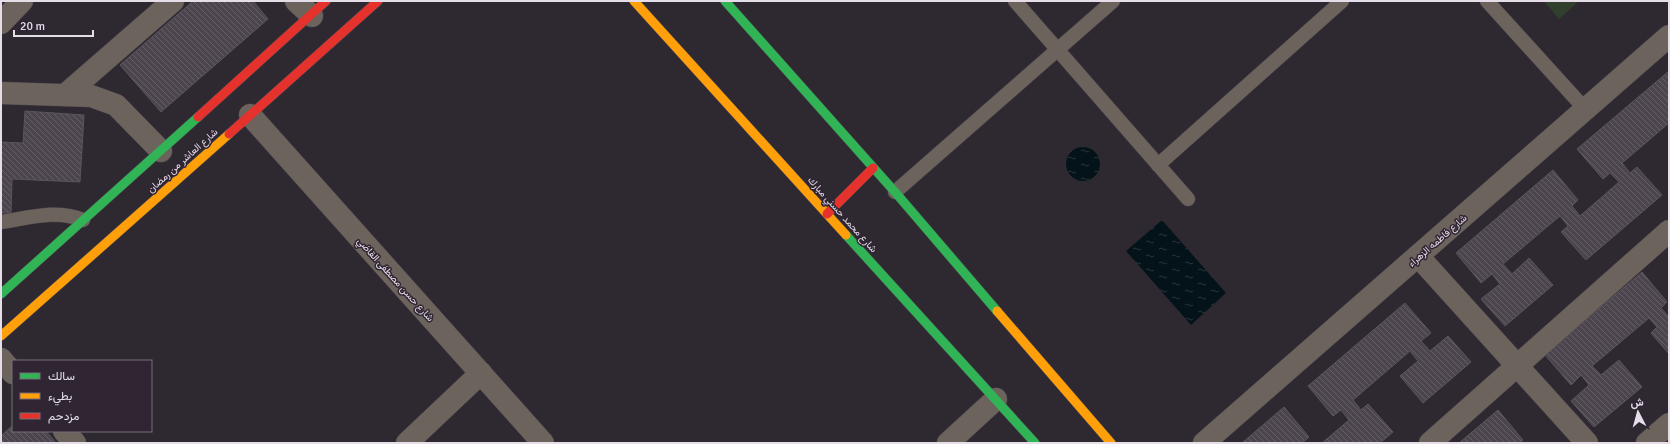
<svg xmlns="http://www.w3.org/2000/svg" width="1670" height="444" font-family="Signika,Vazirmatn,sans-serif">
  <defs>
    <pattern id="water-ripples" width="26" height="14" patternUnits="userSpaceOnUse"><rect width="26" height="14" fill="#04131a"/><path d="M2 4q2-2 4 0t4 0M15 11q2-2 4 0t4 0" fill="none" stroke="#28353b"/></pattern>
    <pattern id="building-back-hatch" width="6" height="6" patternUnits="userSpaceOnUse"><rect width="6" height="6" fill="#4c454e"/><path d="M-1 5l2 2M0 0l6 6M5-1l2 2" fill="none" stroke="#665f68"/></pattern>
  </defs>
  <rect width="100%" height="100%" fill="#2e2830"/>
  <path fill="#31402d" d="M 1544,1 L 1579,1 L 1559,19 Z"/>
  <g fill="url(#water-ripples)">
    <circle cx="1083" cy="164" r="17"/>
    <path d="M 1162,220 L 1226,293 L 1191,325 L 1126,251 Z"/>
  </g>
  <g fill="url(#building-back-hatch)" stroke="#5a555c">
    <path d="M 193,1 L 253,1 L 268,19 L 161,112 L 120,65 Z"/>
    <path d="M 1669,71 L 1669,123 L 1622,163 L 1630,173 L 1637,167 L 1662,195 L 1586,260 L 1561,232 L 1568,226 L 1560,216 L 1503,264 L 1512,274 L 1529,258 L 1553,285 L 1505,326 L 1481,299 L 1500,284 L 1492,274 L 1481,283 L 1456,253 L 1553,170 L 1578,200 L 1572,206 L 1580,216 L 1619,182 L 1610,173 L 1603,179 L 1577,149 Z"/>
    <path d="M 25,111 L 84,115 L 80,182 L 12,179 L 11,213 L 1,213 L 1,142 L 23,143 Z"/>
    <path d="M 1642,272 L 1667,302 L 1661,308 L 1669,317 L 1669,354 L 1651,333 L 1657,327 L 1649,318 L 1592,366 L 1601,375 L 1619,360 L 1642,387 L 1594,427 L 1571,401 L 1589,385 L 1581,375 L 1571,385 L 1545,355 Z"/>
    <path d="M 1405,303 L 1431,333 L 1421,341 L 1430,351 L 1448,336 L 1471,362 L 1423,403 L 1400,376 L 1418,361 L 1410,351 L 1353,400 L 1361,410 L 1368,404 L 1393,432 L 1380,443 L 1322,443 L 1349,420 L 1341,410 L 1333,416 L 1308,386 Z"/>
    <path d="M 1284,407 L 1309,437 L 1302,443 L 1242,443 Z"/>
    <path d="M 1498,410 L 1523,440 L 1520,443 L 1459,443 Z"/>
    <path d="M 13,425 L 13,431 L 46,431 L 56,443 L 1,443 L 1,436 Z"/>
  </g>
  <g fill="none" stroke-linecap="round" stroke-linejoin="round">
    <g stroke="#4a464d" stroke-width="15">
      <g id="lane">
        <path d="M 1015,1 L 1188,199"/>
        <path d="M 1487,1 L 1585,109"/>
        <path d="M 1158,165 L 1342,1"/>
        <path d="M 895,192 L 1113,1"/>
        <path d="M 1,222 C 28,218 57,209 83,220"/>
      </g>
    </g>
    <g stroke="#4a464d" stroke-width="23">
      <g id="street">
        <path d="M 296,1 L 312,16"/>
        <path d="M 1,23 L 22,1"/>
        <path d="M 1,93 L 91,96 L 116,105 L 161,151"/>
        <path d="M 65,95 L 173,1"/>
        <path d="M 250,115 L 543,443"/>
        <path d="M 1418,256 L 1587,443"/>
        <path d="M 1,359 L 13,373"/>
        <path d="M 64,431 L 75,443"/>
        <path d="M 407,443 L 481,373"/>
        <path d="M 948,443 L 996,399"/>
        <path d="M 1204,443 L 1669,36"/>
        <path d="M 1430,443 L 1669,231"/>
        <path d="M 1647,443 L 1669,424"/>
      </g>
    </g>
    <g stroke="#4a464d" stroke-width="10">
      <g id="fast">
        <path d="M 725,1 L 895,192 L 997,311"/>
        <path d="M 846,235 L 1035,443"/>
        <path d="M 1,294 L 198,117"/>
      </g>
    </g>
    <g stroke="#4a464d" stroke-width="10">
      <g id="slow">
        <path d="M 634,1 L 846,235"/>
        <path d="M 997,311 L 1111,443"/>
        <path d="M 1,336 L 229,134"/>
      </g>
    </g>
    <g stroke="#4a464d" stroke-width="10">
      <g id="jam">
        <path d="M 198,117 L 326,1"/>
        <path d="M 229,134 L 378,1"/>
        <path d="M 827,214 L 873,168"/>
      </g>
    </g>
    <use href="#lane" stroke="#6c635d" stroke-width="14"/>
    <use href="#street" stroke="#6c635d" stroke-width="22"/>
    <use href="#fast" stroke="#30b455" stroke-width="9"/>
    <use href="#slow" stroke="#ff9f0a" stroke-width="9"/>
    <use href="#jam" stroke="#e5322d" stroke-width="9"/>
  </g>
  <g text-anchor="middle" stroke-width="3" stroke-linejoin="round" paint-order="stroke">
    <g font-size="10" fill="#e5dee8" stroke="#2f2533">
      <text transform="translate(182 160) rotate(-42)" y="4">شارع العاشر من رمضان</text>
      <text transform="translate(843 214) rotate(48)" y="4">شارع محمد حسني مبارك</text>
      <text transform="translate(1437 240) rotate(-41)" y="4">شارع فاطمه الزهراء</text>
      <text transform="translate(396 279) rotate(48)" y="4">شارع حسن مصطفى القاضي</text>
    </g>
  </g>
  <rect width="1670" height="444" fill="none" stroke="#e5dee8" stroke-width="4"/>
  <rect x="12" y="360" width="140" height="72" fill="#2f2533" stroke="#786f7b"/>
  <rect x="20" y="373" width="20" height="6" fill="#30b455" stroke="#786f7b"/>
  <text x="48" y="380" font-size="12" fill="#e5dee8">سالك</text>
  <rect x="20" y="393" width="20" height="6" fill="#ff9f0a" stroke="#786f7b"/>
  <text x="48" y="400" font-size="12" fill="#e5dee8">بطيء</text>
  <rect x="20" y="413" width="20" height="6" fill="#e5322d" stroke="#786f7b"/>
  <text x="48" y="420" font-size="12" fill="#e5dee8">مزدحم</text>
  <g transform="translate(1638 412) rotate(354)" stroke="#2f2533" stroke-width="3" paint-order="stroke">
  <path d="M0-3L7 15L0 10L-7 15Z" fill="#e5dee8"/>
  <text y="-6" font-size="11" font-weight="bold" text-anchor="middle" fill="#e5dee8">ش</text>
  </g>
  <path d="M14 30v6h79v-6" fill="none" stroke="#e5dee8" stroke-width="2"/>
  <text x="20" y="30" font-size="12" fill="#e5dee8" stroke="#2f2533" stroke-width="3" paint-order="stroke">20 m</text>
</svg>
